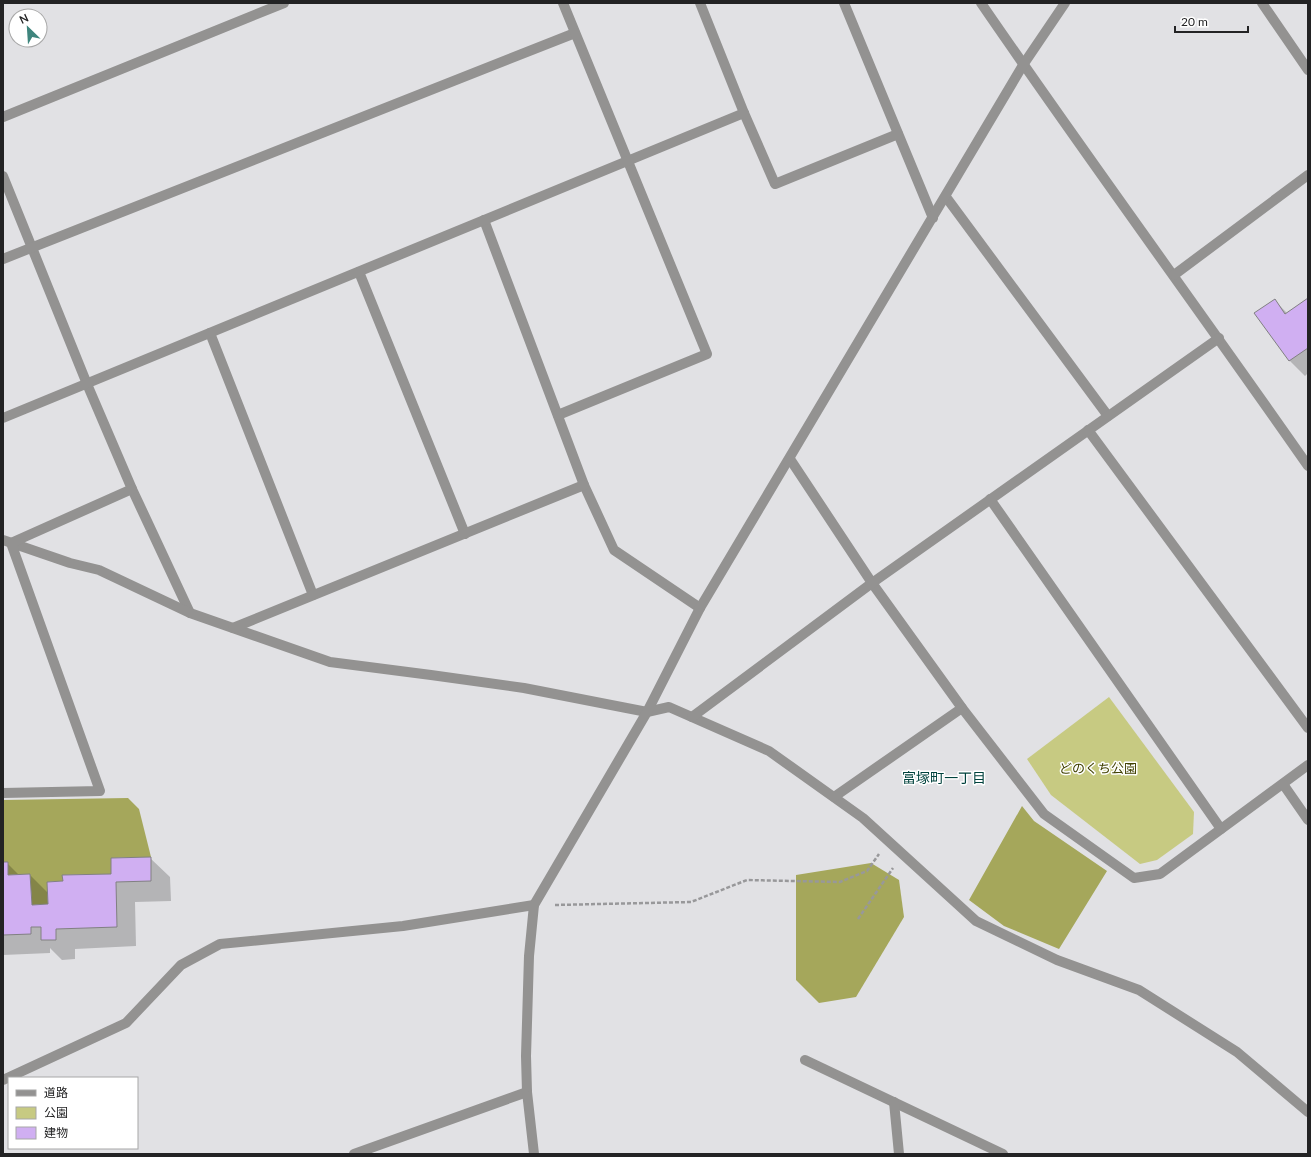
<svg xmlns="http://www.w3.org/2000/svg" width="1311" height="1157" font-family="Lato,'Noto Sans JP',sans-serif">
  <rect width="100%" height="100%" fill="#e1e1e4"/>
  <path fill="#c7ca82" d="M 1109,697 L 1194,812 L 1193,834 L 1157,860 L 1140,864 L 1051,795 L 1027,759 Z"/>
  <g fill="#a5a75b">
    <path d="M 128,798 L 139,809 L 151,857 L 111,858 L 111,874 L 63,875 L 63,881 L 47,882 L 48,904 L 32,905 L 30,874 L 8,875 L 8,862 L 3,862 L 3,800 Z"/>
    <path d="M 1022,806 L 1034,821 L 1107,871 L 1059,949 L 1004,926 L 969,900 Z"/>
    <path d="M 871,863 L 899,880 L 904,917 L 856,997 L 819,1003 L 796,980 L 796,875 Z"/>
  </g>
  <g fill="#0003">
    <path d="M 1308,299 L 1308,373 L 1305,376 L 1290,361 L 1256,314 L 1274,300 L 1288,314 Z"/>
    <path d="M 150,858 L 170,877 L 171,901 L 135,902 L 136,946 L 75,949 L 75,959 L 62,960 L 50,948 L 50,953 L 3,955 L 3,863 L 7,863 L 20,876 L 30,875 L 49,894 L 64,882 L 112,874 Z"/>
  </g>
  <g fill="#d0aff2" stroke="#818082">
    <path d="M 1308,298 L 1308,348 L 1289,361 L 1254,313 L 1275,299 L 1285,314 Z"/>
    <path d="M 151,857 L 151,881 L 116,882 L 117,927 L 56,929 L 56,940 L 41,940 L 41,927 L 31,927 L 31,934 L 3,935 L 3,862 L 8,862 L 8,875 L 30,874 L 32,905 L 48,904 L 47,882 L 63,881 L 62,875 L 111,874 L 111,858 Z"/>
  </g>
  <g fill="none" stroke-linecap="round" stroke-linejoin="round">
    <g stroke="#98989a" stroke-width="2.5" stroke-dasharray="4 2" stroke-linecap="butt">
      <path d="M 555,905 L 691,902 L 747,880 L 840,882 L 867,871 L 879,854"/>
      <path d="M 858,919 L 893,868"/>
    </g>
    <g stroke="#939291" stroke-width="10">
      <path d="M 700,3 L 744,113 L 775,184 L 898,134"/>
      <path d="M 844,3 L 933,218"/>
      <path d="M 981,3 C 1088,159 1200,311 1308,466"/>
      <path d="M 1262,3 L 1308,70"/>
      <path d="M 3,117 L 284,3"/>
      <path d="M 3,176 L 87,384 L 132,489 L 190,613"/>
      <path d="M 946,197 L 1108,416"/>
      <path d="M 484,220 L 584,485 L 614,550 L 700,608"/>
      <path d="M 3,259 L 575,33"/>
      <path d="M 359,272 L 465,534"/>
      <path d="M 1174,275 L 1308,175"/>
      <path d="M 210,333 L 313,595"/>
      <path d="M 558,415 L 707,354 L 563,3"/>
      <path d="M 3,418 L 744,113"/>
      <path d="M 1088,430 L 1308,728"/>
      <path d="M 790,459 L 872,583 L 962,708 L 1044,814 L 1134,878 L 1160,874 L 1308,765"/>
      <path d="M 990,499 L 1221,829"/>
      <path d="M 3,540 L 70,563 L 99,570 L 190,613 L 330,662 L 431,675 L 524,688 L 647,712 L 669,707 L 769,751 L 863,818 L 976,921 L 1057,960 L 1139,990 L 1237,1052 L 1308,1112"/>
      <path d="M 233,628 L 584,485"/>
      <path d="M 692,717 L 872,583 L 1219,338"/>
      <path d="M 1283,784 L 1308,820"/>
      <path d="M 3,793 L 100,791 L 11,543 L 132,489"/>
      <path d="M 834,797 L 962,708"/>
      <path d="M 805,1060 L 1003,1154"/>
      <path d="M 3,1080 L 126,1023 L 181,965 L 220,944 L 403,926 L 534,905"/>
      <path d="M 894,1102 L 899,1154"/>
      <path d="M 354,1154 L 527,1092"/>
      <path d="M 534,1154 L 527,1092 L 526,1056 L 529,956 L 534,905 L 647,712 L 700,608 L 1023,65 L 1065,3"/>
    </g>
  </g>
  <g text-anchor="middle" stroke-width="3" stroke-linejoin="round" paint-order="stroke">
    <g font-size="13" fill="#414103" stroke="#fff">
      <text x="1098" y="773">どのくち公園</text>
    </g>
    <g font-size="14" fill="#00423d" stroke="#fff">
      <text x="944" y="783">富塚町一丁目</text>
    </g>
  </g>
  <rect width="1311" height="1157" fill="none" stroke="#232324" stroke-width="8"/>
  <rect x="8" y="1077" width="130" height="72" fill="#ffffff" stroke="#a7a7a7"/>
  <rect x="16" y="1090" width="20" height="6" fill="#939291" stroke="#a7a7a7"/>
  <text x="44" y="1097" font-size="12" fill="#232324">道路</text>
  <rect x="16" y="1107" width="20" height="12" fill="#c7ca82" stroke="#a7a7a7"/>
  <text x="44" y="1117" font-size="12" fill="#232324">公園</text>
  <rect x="16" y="1127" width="20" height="12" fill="#d0aff2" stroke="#a7a7a7"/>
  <text x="44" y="1137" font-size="12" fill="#232324">建物</text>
  <g transform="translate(28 28) rotate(335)"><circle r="19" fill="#ffffff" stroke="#a7a7a7"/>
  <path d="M0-3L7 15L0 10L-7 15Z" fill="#3e857d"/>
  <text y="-6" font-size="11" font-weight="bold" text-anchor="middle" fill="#232324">N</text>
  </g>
  <path d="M1175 26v6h73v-6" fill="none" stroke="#232324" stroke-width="2"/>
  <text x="1181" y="26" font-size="12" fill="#232324" stroke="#ffffff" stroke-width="3" paint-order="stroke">20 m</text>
</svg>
